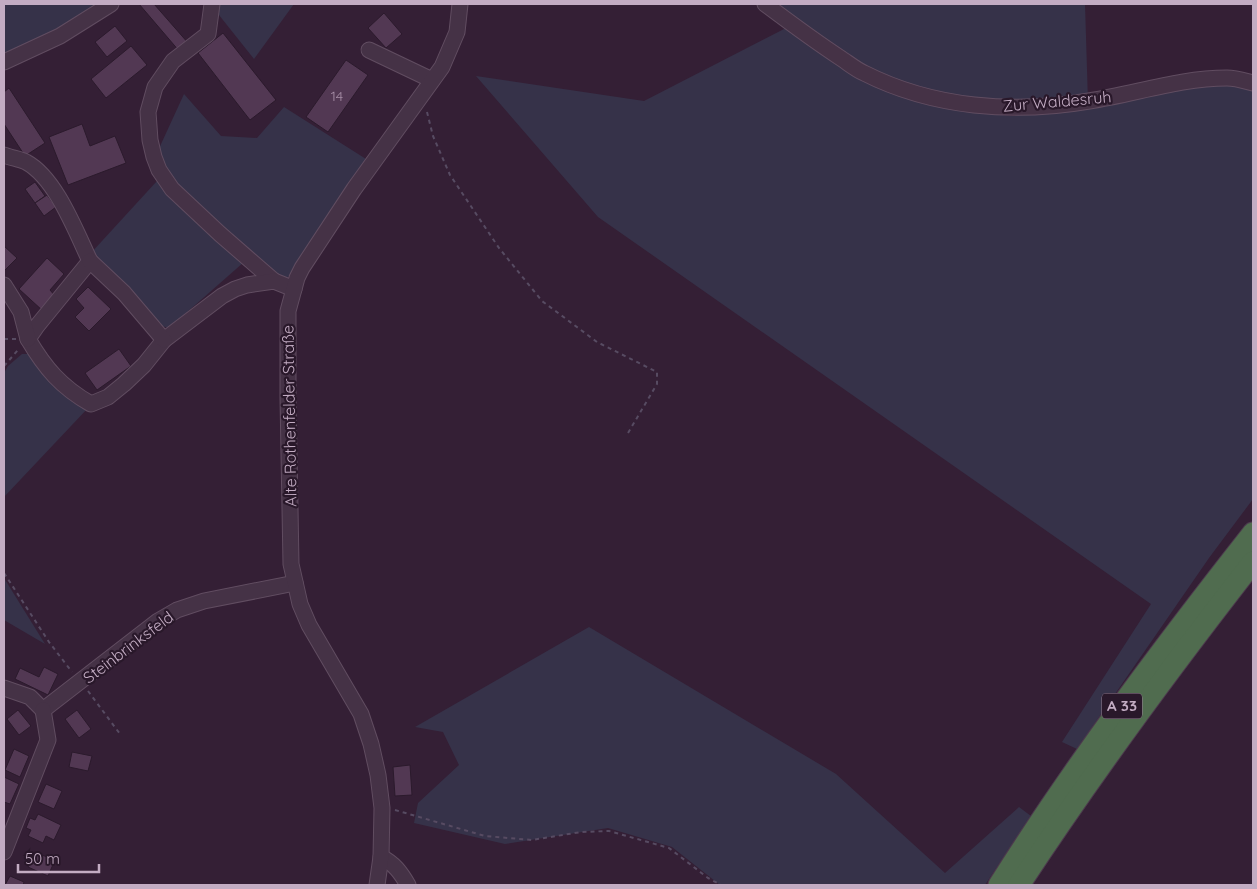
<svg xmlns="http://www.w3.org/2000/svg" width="1257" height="889" font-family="Quicksand,sans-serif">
  <rect width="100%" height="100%" fill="#341f35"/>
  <g fill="#363249">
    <path d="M 4,4 L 105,4 L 4,56 Z"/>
    <path d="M 215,4 L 294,4 L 254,59 L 215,10 Z"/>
    <path d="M 773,4 L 1085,4 L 1088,102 L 1188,81 L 1229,78 L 1253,83 L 1253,499 L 1209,558 L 1077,749 L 1062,742 L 1151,604 L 598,217 L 476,76 L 644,101 L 788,27 L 856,75 L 894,92 L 933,102 L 979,113 L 1014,116 L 1085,102 L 1009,102 L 971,99 L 936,92 L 904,82 L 867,68 L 808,29 Z"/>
    <path d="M 184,94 L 221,136 L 257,138 L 284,107 L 366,159 L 296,268 L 287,278 L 278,278 L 174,186 L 156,155 Z"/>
    <path d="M 157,181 L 244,262 L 169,328 L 158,325 L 91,253 Z"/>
    <path d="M 22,354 L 31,354 L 88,408 L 4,497 L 4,373 L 8,366 Z"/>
    <path d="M 4,578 L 45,644 L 4,620 Z"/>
    <path d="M 589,627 L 836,774 L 945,873 L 1019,807 L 1031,816 L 985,885 L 720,885 L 672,847 L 608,828 L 505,844 L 414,823 L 418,803 L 459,765 L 443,732 L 415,727 Z"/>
  </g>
  <g fill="#523853" stroke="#2b1a2c">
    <path d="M 139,4 L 154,4 L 189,44 L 180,52 Z"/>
    <path d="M 384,13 L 402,34 L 386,48 L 368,28 Z"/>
    <path d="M 115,26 L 127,41 L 107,57 L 95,42 Z"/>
    <path d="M 223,33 L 276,100 L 250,120 L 198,53 Z"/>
    <path d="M 131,46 L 147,65 L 106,98 L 91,79 Z"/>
    <path d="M 346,60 L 368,75 L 328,132 L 306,117 Z"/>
    <path d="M 9,88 L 45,143 L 25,156 L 4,124 L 4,92 Z"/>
    <path d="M 82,124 L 90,146 L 115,136 L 126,163 L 68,185 L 49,137 Z"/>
    <path d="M 35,182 L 45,196 L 35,203 L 25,189 Z"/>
    <path d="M 47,195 L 56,207 L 44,216 L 35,203 Z"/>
    <path d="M 4,246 L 17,258 L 4,271 Z"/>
    <path d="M 47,258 L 64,274 L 50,290 L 56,297 L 43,311 L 19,289 Z"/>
    <path d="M 88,287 L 111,309 L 89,331 L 75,317 L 84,308 L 76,299 Z"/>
    <path d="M 119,349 L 131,366 L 97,390 L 85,373 Z"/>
    <path d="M 44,667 L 58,674 L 48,695 L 15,679 L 20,668 L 39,677 Z"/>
    <path d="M 18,710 L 31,726 L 19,735 L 7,719 Z"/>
    <path d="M 77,710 L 91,729 L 79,738 L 65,719 Z"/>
    <path d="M 14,749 L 29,756 L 20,777 L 5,770 Z"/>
    <path d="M 72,752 L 92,756 L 88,771 L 69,767 Z"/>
    <path d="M 410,765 L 412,795 L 395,796 L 393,767 Z"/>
    <path d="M 4,777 L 19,784 L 10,804 L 4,802 Z"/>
    <path d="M 46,784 L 62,791 L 54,809 L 38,802 Z"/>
    <path d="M 38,814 L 61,825 L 54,840 L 46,836 L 43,843 L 28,836 L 31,830 L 26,828 L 30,818 L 35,820 Z"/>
    <path d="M 34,852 L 55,860 L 48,876 L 28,867 Z"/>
    <path d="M 10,876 L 24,882 L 23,885 L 5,885 Z"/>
  </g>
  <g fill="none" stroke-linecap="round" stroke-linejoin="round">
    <g stroke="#614d61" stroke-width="17">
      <g id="minor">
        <path d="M 212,4 L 208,34 L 173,61 L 155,87 L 148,112 L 150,140 L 154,157 L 159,170 L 172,189 L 220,234 L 274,281"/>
        <path d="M 765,4 C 789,22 813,40 839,57 C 847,62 855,69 864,73 C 933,108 1014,114 1089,101 C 1135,94 1180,78 1227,78 C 1236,78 1245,81 1253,83"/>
        <path d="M 369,50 L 432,80"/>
        <path d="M 4,62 L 60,36 L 111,4"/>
        <path d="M 4,155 C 11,158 20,159 26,162 C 56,178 76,232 90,261 L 37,326 L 28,339 C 45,368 61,387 91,404 L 108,397 L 124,384 L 144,365 L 164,340 L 222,296 L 235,289 L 247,285 L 274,281 L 294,289"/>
        <path d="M 90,261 L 124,293 L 164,340"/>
        <path d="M 4,285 L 21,312 L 28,339"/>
        <path d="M 4,688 L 30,697 L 43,710 L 158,621 L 177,610 L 204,601 L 295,583"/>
        <path d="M 4,852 L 48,740 L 43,710"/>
        <path d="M 381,857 C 394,863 401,873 408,885"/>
        <path d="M 377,885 L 381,857 L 382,808 L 378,775 L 371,744 L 361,714 L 309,625 L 300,604 L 291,564 L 288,398 L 288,311 L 297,278 L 302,268 L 354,189 L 442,67 L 457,32 L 460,4"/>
      </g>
    </g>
    <g stroke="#4c3a4d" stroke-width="23">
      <g id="highway">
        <path d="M 999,885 C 1076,763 1164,646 1253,533"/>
        <path d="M 1019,885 C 1092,774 1171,667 1253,562"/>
      </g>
    </g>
    <g stroke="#574b62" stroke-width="2" stroke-dasharray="4 4" stroke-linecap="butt">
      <path d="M 427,112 L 433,136 L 450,175 L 499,248 L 542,301 L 597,342 L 657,372 L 657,384 L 628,433"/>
      <path d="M 4,339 L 16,339"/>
      <path d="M 4,366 L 18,350"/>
      <path d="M 4,573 L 49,642 L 72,672"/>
      <path d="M 88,691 L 120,734"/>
      <path d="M 395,810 L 485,836 L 532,840 L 581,832 L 609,831 L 669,848 L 708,878 L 721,885"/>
    </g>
    <use href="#minor" stroke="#453246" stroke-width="15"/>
    <use href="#highway" stroke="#506c4f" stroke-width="21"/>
  </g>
  <g text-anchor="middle" stroke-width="4.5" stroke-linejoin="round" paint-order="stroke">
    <g font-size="14" fill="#a78fa7">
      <text x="337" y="101">14</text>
    </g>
    <rect fill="#29182a" stroke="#958095" stroke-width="1" x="1102" y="693.5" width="40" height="25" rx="4"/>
    <g font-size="15" font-weight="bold" fill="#c3acc3">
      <text x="1122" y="711">A 33</text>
    </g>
    <g font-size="16" fill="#c3acc3" stroke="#29182a">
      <text transform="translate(1057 101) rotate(-5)" y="6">Zur Waldesruh</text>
      <text transform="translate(289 416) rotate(-91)" y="6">Alte Rothenfelder Straße</text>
      <text transform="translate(128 647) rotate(-37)" y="6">Steinbrinksfeld</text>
    </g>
  </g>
  <rect width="1257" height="889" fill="none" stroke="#c3acc3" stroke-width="10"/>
  <path d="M18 864v8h81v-8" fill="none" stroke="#c3acc3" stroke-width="2.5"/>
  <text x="25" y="864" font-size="15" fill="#c3acc3" stroke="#29182a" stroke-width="4" paint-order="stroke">50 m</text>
</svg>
